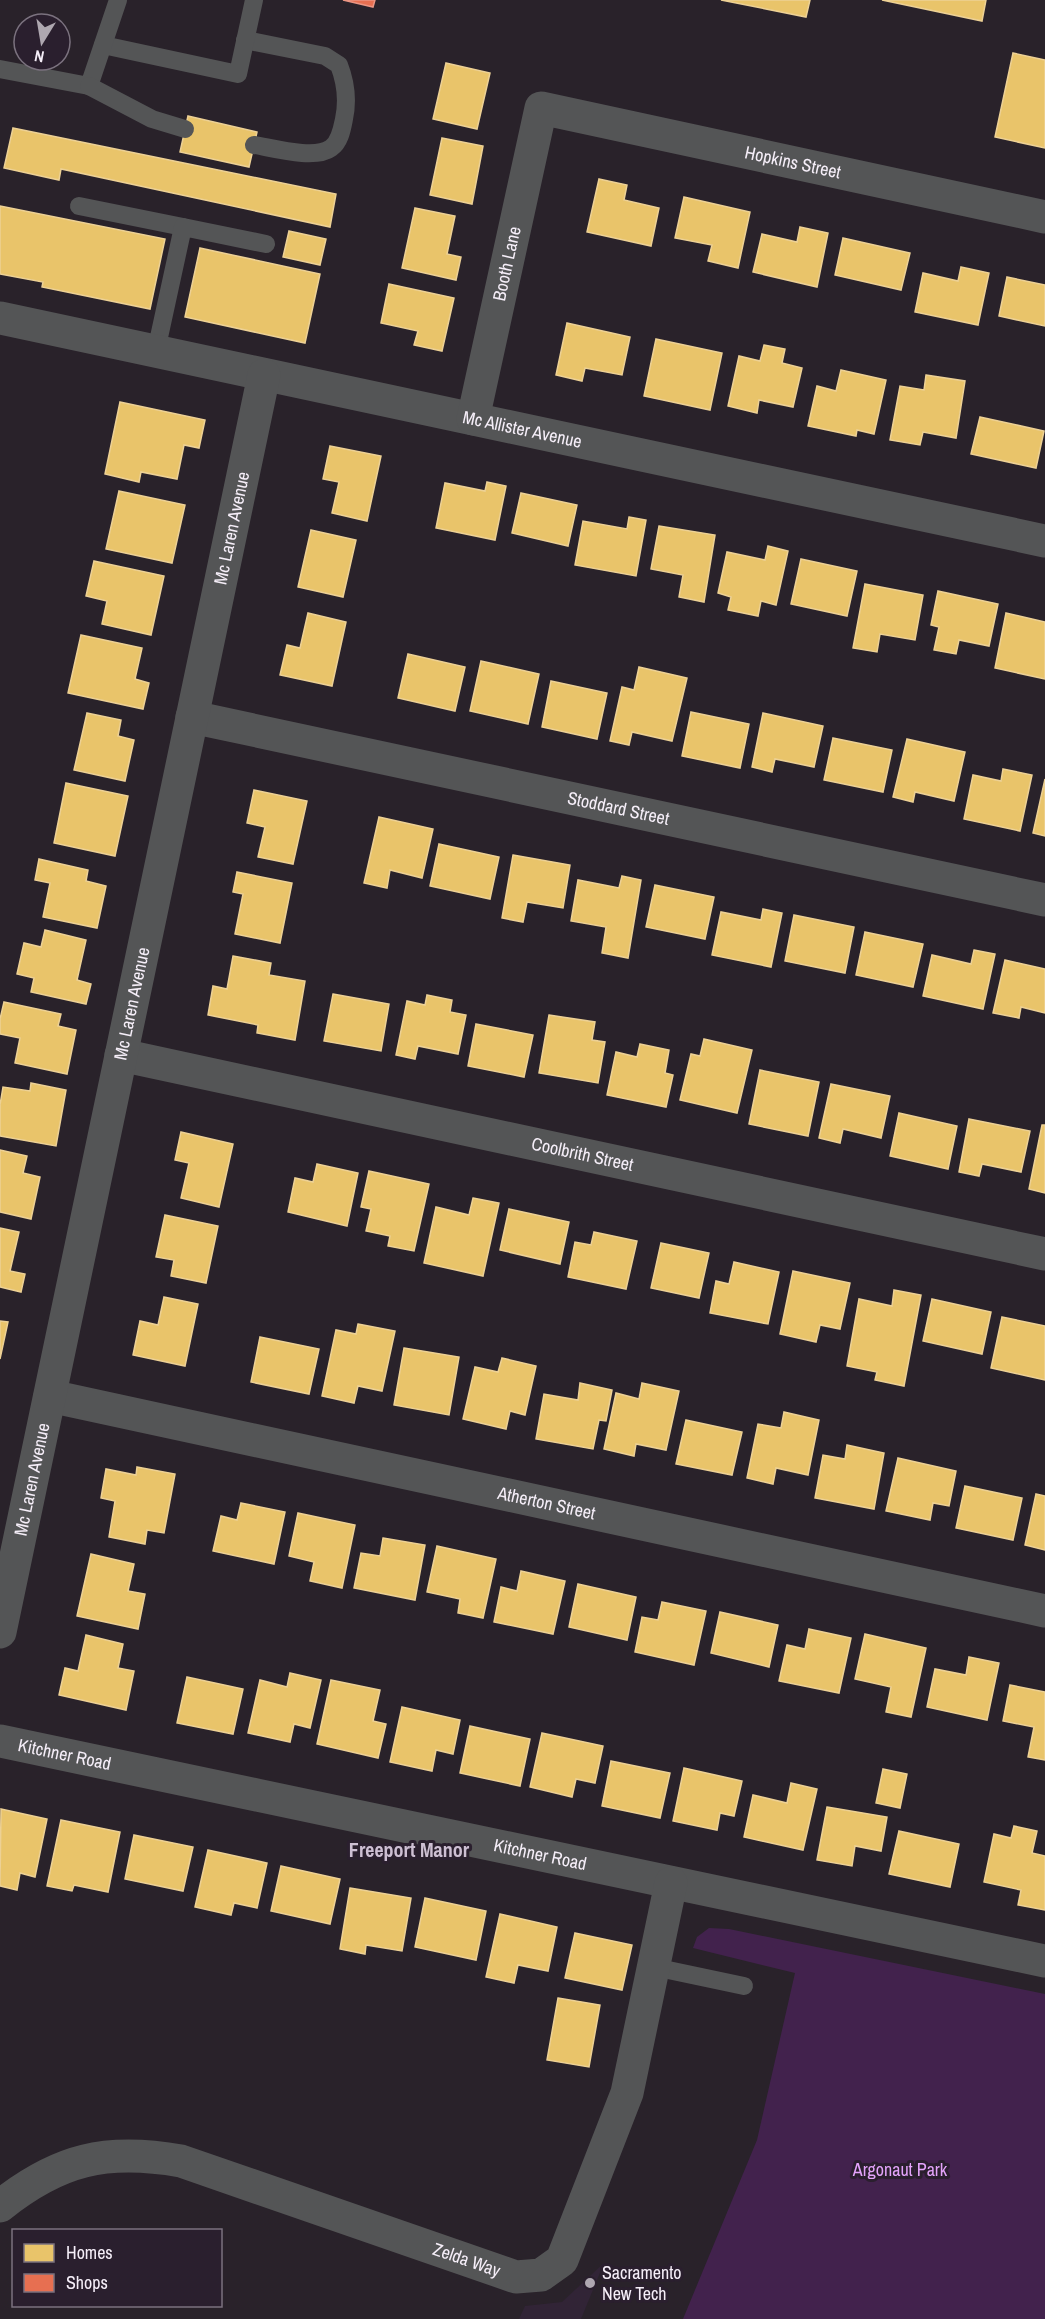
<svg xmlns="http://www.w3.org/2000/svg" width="1045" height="2319" font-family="'Archivo Narrow',sans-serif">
  <rect width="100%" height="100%" fill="#29222a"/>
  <path fill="#312436" d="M 604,2263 L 581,2319 L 519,2319 L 525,2306 L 562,2302 Z"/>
  <path fill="#42224d" d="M 709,1928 L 729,1929 L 1045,1994 L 1045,2319 L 683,2319 L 757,2140 L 795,1973 L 693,1948 L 697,1937 Z"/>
  <g fill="#e9c46a" stroke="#edd195" stroke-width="1.5">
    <path d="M 721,0 L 810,0 L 806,17 Z"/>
    <path d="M 882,0 L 986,0 L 982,21 Z"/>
    <path d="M 1013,53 L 1045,60 L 1045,148 L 995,137 Z"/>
    <path d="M 446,63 L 490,73 L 477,129 L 433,119 Z"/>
    <path d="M 188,116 L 257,132 L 249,167 L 180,152 Z"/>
    <path d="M 13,128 L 336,194 L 330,227 L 61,169 L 59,180 L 4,168 Z"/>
    <path d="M 442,138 L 483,146 L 472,204 L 430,195 Z"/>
    <path d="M 599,179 L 627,185 L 624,200 L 659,208 L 651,246 L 587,232 Z"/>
    <path d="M 684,197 L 750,212 L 738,268 L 708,261 L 712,245 L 675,238 Z"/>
    <path d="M 0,206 L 165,239 L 150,309 L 42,287 L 43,282 L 0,274 Z"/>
    <path d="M 415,208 L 455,216 L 447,254 L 461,257 L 456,280 L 402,268 Z"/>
    <path d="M 800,227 L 828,233 L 817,287 L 753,272 L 762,234 L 797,242 Z"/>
    <path d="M 289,231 L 326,239 L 320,265 L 283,257 Z"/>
    <path d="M 843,238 L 910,253 L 901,290 L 835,275 Z"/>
    <path d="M 200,248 L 320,274 L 305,343 L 185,317 Z"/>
    <path d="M 961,267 L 989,273 L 978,325 L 915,312 L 923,273 L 958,281 Z"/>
    <path d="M 1007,277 L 1045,285 L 1045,326 L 999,316 Z"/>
    <path d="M 389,284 L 454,298 L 442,351 L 414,345 L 418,331 L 381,323 Z"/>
    <path d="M 567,323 L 630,337 L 622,375 L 585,368 L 582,381 L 556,375 Z"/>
    <path d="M 656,339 L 722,353 L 710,410 L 644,396 Z"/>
    <path d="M 764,345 L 785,349 L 782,363 L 802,368 L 793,407 L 759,400 L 757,413 L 728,406 L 739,356 L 760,361 Z"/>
    <path d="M 841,370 L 886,380 L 874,434 L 857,430 L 856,436 L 808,426 L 817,386 L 836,391 Z"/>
    <path d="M 926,375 L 965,381 L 956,438 L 923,432 L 920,445 L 890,440 L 900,386 L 924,390 Z"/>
    <path d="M 120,402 L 205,420 L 199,448 L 184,445 L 177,479 L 141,472 L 139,482 L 105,474 Z"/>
    <path d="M 980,417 L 1044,431 L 1036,468 L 971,454 Z"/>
    <path d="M 330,446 L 381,456 L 367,521 L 332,513 L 339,482 L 323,479 Z"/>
    <path d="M 487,482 L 506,486 L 495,540 L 436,528 L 445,483 L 485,491 Z"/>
    <path d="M 119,491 L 185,505 L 172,563 L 106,549 Z"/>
    <path d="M 521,493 L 577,505 L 568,546 L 512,533 Z"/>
    <path d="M 629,517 L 646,520 L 636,576 L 575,565 L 583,521 L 627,529 Z"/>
    <path d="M 659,526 L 715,535 L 704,602 L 679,597 L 683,575 L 651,569 Z"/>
    <path d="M 311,530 L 356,540 L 343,597 L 298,587 Z"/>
    <path d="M 768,546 L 788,551 L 776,605 L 761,601 L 758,616 L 728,610 L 731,597 L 718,593 L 727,552 L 765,560 Z"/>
    <path d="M 801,559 L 857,571 L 847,616 L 791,604 Z"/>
    <path d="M 94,561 L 164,576 L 151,635 L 102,624 L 107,601 L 86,596 Z"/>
    <path d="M 865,584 L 923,595 L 915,640 L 880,634 L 877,652 L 853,648 Z"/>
    <path d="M 938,591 L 998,604 L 989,646 L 959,640 L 956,654 L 934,650 L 939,627 L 931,625 Z"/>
    <path d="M 308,613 L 346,622 L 332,686 L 280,675 L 287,645 L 300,648 Z"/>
    <path d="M 1006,613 L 1045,622 L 1045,679 L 995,668 Z"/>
    <path d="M 81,635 L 142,648 L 135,679 L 149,683 L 143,709 L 68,693 Z"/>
    <path d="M 408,654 L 465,667 L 455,711 L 398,698 Z"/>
    <path d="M 481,661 L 539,674 L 528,724 L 470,711 Z"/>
    <path d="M 639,667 L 687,678 L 672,741 L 632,732 L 629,745 L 610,741 L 622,687 L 634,690 Z"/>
    <path d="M 551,681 L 607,693 L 597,739 L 542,727 Z"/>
    <path d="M 691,712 L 749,724 L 740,768 L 682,756 Z"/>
    <path d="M 87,713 L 121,720 L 118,736 L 134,740 L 125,781 L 74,770 Z"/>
    <path d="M 763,713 L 823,726 L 814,767 L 775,759 L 772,772 L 752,767 Z"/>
    <path d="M 833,738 L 892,750 L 883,792 L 824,780 Z"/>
    <path d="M 907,739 L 965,752 L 954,801 L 915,792 L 913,802 L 893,797 Z"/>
    <path d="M 1003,769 L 1032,775 L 1020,831 L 964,819 L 973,775 L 1001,781 Z"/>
    <path d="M 1045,779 L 1045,836 L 1033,833 Z"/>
    <path d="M 66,783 L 128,796 L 115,856 L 54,843 Z"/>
    <path d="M 254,790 L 307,801 L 293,864 L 258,857 L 265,827 L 247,823 Z"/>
    <path d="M 379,817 L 433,829 L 422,878 L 390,870 L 387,888 L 364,883 Z"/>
    <path d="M 439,844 L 499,857 L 490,899 L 430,886 Z"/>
    <path d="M 513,855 L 570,865 L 563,908 L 527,902 L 523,922 L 502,918 Z"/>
    <path d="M 39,859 L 88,870 L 86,881 L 106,886 L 97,928 L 43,917 L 50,883 L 35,880 Z"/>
    <path d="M 237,872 L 292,883 L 280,943 L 235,934 L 243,894 L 233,892 Z"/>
    <path d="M 622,876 L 641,880 L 628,958 L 602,953 L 606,927 L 571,921 L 578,880 L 619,888 Z"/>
    <path d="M 655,885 L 714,897 L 705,939 L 646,927 Z"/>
    <path d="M 763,909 L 782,913 L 771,967 L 712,955 L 721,912 L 761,920 Z"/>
    <path d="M 794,915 L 854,927 L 845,973 L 785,961 Z"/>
    <path d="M 45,930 L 86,940 L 77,980 L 91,984 L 86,1004 L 31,992 L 34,978 L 17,974 L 24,943 L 41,947 Z"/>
    <path d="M 865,932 L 923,944 L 913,987 L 856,975 Z"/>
    <path d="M 974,950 L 995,954 L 983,1009 L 923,996 L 932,955 L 971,964 Z"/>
    <path d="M 233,956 L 271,963 L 269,975 L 305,981 L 295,1040 L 257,1033 L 258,1025 L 208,1015 L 213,986 L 227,989 Z"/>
    <path d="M 1005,960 L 1045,969 L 1045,1013 L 1021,1007 L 1019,1018 L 993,1013 Z"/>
    <path d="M 333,994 L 389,1004 L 381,1051 L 324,1041 Z"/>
    <path d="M 427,995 L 452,1000 L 450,1012 L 466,1015 L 458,1054 L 418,1046 L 415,1059 L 396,1055 L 407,1001 L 425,1005 Z"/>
    <path d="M 4,1002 L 61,1014 L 58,1026 L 76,1030 L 67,1074 L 15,1063 L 20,1038 L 0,1034 L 0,1019 Z"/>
    <path d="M 549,1015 L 595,1022 L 592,1040 L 605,1042 L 598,1083 L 539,1073 Z"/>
    <path d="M 476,1024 L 533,1035 L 524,1077 L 468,1066 Z"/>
    <path d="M 704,1039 L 752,1050 L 737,1113 L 680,1100 L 691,1054 L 700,1056 Z"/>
    <path d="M 640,1044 L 669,1050 L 665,1073 L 673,1075 L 666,1107 L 607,1095 L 616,1052 L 637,1057 Z"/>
    <path d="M 760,1070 L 819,1082 L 808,1136 L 749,1124 Z"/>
    <path d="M 31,1083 L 66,1090 L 56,1146 L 0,1136 L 0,1105 L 3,1087 L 30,1091 Z"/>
    <path d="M 831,1084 L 890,1096 L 881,1138 L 843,1129 L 840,1143 L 819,1138 Z"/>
    <path d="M 899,1113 L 957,1126 L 948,1169 L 890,1156 Z"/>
    <path d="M 969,1119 L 1030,1131 L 1021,1172 L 982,1164 L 979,1176 L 959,1172 Z"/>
    <path d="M 1042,1125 L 1045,1125 L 1045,1193 L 1029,1189 Z"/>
    <path d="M 181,1132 L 233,1144 L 219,1207 L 181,1198 L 189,1163 L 175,1160 Z"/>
    <path d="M 0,1150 L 27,1156 L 23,1173 L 40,1177 L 31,1219 L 0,1212 Z"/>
    <path d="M 317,1164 L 358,1173 L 347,1226 L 288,1212 L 295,1178 L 313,1182 Z"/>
    <path d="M 369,1171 L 429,1184 L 414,1251 L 388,1246 L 390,1236 L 366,1231 L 371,1209 L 361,1207 Z"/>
    <path d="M 473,1198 L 499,1203 L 483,1276 L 424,1263 L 436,1207 L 469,1215 Z"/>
    <path d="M 509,1209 L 569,1222 L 560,1264 L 500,1250 Z"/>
    <path d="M 165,1215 L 218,1226 L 206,1283 L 171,1276 L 174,1260 L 156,1257 Z"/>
    <path d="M 0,1228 L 19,1232 L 10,1271 L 25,1274 L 21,1292 L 0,1287 Z"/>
    <path d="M 594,1232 L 637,1241 L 626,1289 L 568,1277 L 575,1242 L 591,1245 Z"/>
    <path d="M 661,1243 L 709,1253 L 699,1298 L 651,1288 Z"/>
    <path d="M 734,1262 L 779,1272 L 768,1324 L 710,1313 L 716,1281 L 729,1284 Z"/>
    <path d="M 793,1271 L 850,1283 L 840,1329 L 820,1325 L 816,1342 L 780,1334 Z"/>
    <path d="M 894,1290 L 921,1295 L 904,1386 L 875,1380 L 877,1372 L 847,1366 L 859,1299 L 892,1306 Z"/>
    <path d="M 164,1297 L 198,1304 L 185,1366 L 133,1355 L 140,1321 L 158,1325 Z"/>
    <path d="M 932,1299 L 991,1312 L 982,1354 L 923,1341 Z"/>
    <path d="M 1002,1317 L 1045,1326 L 1045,1380 L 991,1368 Z"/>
    <path d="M 0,1321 L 8,1322 L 0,1359 Z"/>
    <path d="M 358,1324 L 395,1331 L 382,1391 L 358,1386 L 354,1403 L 322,1396 L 336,1330 L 356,1334 Z"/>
    <path d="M 260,1337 L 319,1349 L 309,1394 L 251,1382 Z"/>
    <path d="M 404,1348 L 459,1357 L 449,1415 L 394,1405 Z"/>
    <path d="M 502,1358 L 536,1366 L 525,1415 L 510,1411 L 506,1429 L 463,1419 L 475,1367 L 498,1372 Z"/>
    <path d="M 580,1383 L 612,1390 L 606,1421 L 599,1420 L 593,1449 L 536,1439 L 544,1394 L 578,1400 Z"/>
    <path d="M 642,1383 L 679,1391 L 666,1450 L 636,1444 L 634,1456 L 604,1449 L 616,1393 L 639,1399 Z"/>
    <path d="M 784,1412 L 819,1420 L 808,1475 L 776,1468 L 773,1484 L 747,1478 L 758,1424 L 781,1428 Z"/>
    <path d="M 686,1420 L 742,1432 L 732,1475 L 676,1464 Z"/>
    <path d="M 847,1445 L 884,1453 L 874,1509 L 815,1498 L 823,1455 L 845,1459 Z"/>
    <path d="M 898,1458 L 956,1471 L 949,1506 L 933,1503 L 930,1520 L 886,1511 Z"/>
    <path d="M 137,1467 L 175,1474 L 164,1533 L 147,1530 L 145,1544 L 109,1537 L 115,1501 L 101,1498 L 106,1469 L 136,1475 Z"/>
    <path d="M 965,1486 L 1022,1498 L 1013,1540 L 956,1528 Z"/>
    <path d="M 1036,1494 L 1045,1496 L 1045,1550 L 1025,1545 Z"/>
    <path d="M 241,1503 L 285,1512 L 274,1564 L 213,1551 L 221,1516 L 237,1520 Z"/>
    <path d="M 298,1513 L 355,1525 L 342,1588 L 310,1581 L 314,1562 L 289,1556 Z"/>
    <path d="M 383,1538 L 425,1545 L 415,1600 L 354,1588 L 361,1553 L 380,1556 Z"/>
    <path d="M 437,1546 L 496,1559 L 483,1618 L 458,1613 L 460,1599 L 427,1592 Z"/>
    <path d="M 91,1554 L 134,1564 L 128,1591 L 145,1594 L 138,1629 L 77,1616 Z"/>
    <path d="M 521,1571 L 565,1581 L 553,1634 L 494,1622 L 501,1587 L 517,1591 Z"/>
    <path d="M 578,1584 L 636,1597 L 627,1640 L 569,1627 Z"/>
    <path d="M 662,1602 L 706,1611 L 694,1665 L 635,1652 L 642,1617 L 658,1620 Z"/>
    <path d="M 720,1612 L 778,1625 L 769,1667 L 711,1653 Z"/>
    <path d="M 809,1629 L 851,1638 L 839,1693 L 779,1681 L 787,1645 L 805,1649 Z"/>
    <path d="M 865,1634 L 926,1648 L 911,1717 L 886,1712 L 891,1687 L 855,1679 Z"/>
    <path d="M 86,1635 L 123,1644 L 118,1668 L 134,1671 L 126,1710 L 59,1695 L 65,1668 L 78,1671 Z"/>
    <path d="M 969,1657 L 999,1663 L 987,1720 L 927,1707 L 935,1669 L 966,1675 Z"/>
    <path d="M 290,1673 L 321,1680 L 310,1728 L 294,1724 L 290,1742 L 248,1733 L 260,1680 L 287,1687 Z"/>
    <path d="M 187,1677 L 243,1689 L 233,1734 L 177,1723 Z"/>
    <path d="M 331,1680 L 380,1690 L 373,1721 L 386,1724 L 378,1758 L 317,1744 Z"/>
    <path d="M 1010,1685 L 1045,1692 L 1045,1760 L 1028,1757 L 1034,1727 L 1003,1721 Z"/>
    <path d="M 402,1707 L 460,1720 L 453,1754 L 436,1750 L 432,1771 L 390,1762 Z"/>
    <path d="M 470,1726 L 530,1739 L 520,1786 L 460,1773 Z"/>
    <path d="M 542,1733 L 603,1746 L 595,1783 L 576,1779 L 572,1797 L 530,1787 Z"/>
    <path d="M 611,1761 L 670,1773 L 660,1818 L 602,1806 Z"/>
    <path d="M 684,1768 L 742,1781 L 734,1816 L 720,1813 L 717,1830 L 673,1821 Z"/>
    <path d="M 883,1769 L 907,1774 L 900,1808 L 876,1803 Z"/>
    <path d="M 791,1783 L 817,1789 L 803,1850 L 744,1837 L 753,1795 L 787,1803 Z"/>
    <path d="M 827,1807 L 887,1817 L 881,1851 L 855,1846 L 852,1866 L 817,1860 Z"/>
    <path d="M 1,1809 L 47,1819 L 35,1877 L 20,1873 L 17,1890 L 0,1886 Z"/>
    <path d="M 61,1820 L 120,1832 L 108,1892 L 74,1885 L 72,1891 L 47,1886 Z"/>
    <path d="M 1014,1826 L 1037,1831 L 1032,1853 L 1045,1856 L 1045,1910 L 1018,1905 L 1021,1890 L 984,1882 L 994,1834 L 1011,1838 Z"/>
    <path d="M 899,1831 L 959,1844 L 950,1887 L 889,1874 Z"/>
    <path d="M 134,1835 L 193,1847 L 183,1891 L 125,1879 Z"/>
    <path d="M 208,1850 L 267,1863 L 257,1908 L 234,1903 L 231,1915 L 195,1907 Z"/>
    <path d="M 281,1866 L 340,1879 L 330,1924 L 271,1911 Z"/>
    <path d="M 350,1888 L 411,1898 L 402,1951 L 366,1945 L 365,1954 L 340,1949 Z"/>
    <path d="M 425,1898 L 486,1911 L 476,1960 L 415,1947 Z"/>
    <path d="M 500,1914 L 557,1927 L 548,1971 L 518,1965 L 514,1983 L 486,1977 Z"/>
    <path d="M 575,1933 L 632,1945 L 622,1990 L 565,1978 Z"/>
    <path d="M 558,1998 L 600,2005 L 589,2067 L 547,2060 Z"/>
  </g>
  <path fill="#e76f51" stroke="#eb9583" stroke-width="1.5" d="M 343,0 L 375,0 L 373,7 Z"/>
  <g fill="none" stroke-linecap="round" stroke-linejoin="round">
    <g stroke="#545556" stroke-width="18">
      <path d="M 245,40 L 325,56 L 339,65 C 346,83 348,100 344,119 C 342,129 340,142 331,148 C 315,160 273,148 254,145"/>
      <path d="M 103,45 L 238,74 L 254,0"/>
      <path d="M 0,69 L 89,86 L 118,0"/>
      <path d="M 89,86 L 152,119 L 185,129"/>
      <path d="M 79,206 L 183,227"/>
      <path d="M 156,351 L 183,227 L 266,244"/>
      <path d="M 654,1967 L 744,1986"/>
    </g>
    <g stroke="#545556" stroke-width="33">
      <path id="s1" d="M 0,318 L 1045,541"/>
      <path id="s2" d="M 473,419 L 541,108 L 1045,217"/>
      <path id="s3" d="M 192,717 L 1045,900"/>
      <path id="s4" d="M 121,1055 L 1045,1254"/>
      <path id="s5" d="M 50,1396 L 1045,1611"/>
      <path id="s6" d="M 0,1632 L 264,375"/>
      <path id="s7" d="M 0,1741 L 1045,1961"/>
      <path id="s8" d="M 0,2206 C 59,2159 106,2148 181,2161 L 516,2277 L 541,2275 L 562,2260 L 627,2093 L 671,1883"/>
    </g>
  </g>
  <circle fill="#aea7b0" stroke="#2a1f2e" stroke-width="2" cx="590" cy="2283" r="6"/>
  <g text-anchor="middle" stroke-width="6" stroke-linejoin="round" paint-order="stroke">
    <g font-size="18" fill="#f5eef8" stroke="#2a1f2e">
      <text dy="6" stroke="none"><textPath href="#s2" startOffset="576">Hopkins Street</textPath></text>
      <text dy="6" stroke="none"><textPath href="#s2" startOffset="159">Booth Lane</textPath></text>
      <text dy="6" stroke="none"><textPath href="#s1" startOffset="534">Mc Allister Avenue</textPath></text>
      <text dy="6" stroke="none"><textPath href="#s6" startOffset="1128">Mc Laren Avenue</textPath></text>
      <text dy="6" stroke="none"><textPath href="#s3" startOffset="436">Stoddard Street</textPath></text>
      <text dy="6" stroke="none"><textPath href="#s6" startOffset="642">Mc Laren Avenue</textPath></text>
      <text dy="6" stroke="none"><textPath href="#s4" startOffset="472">Coolbrith Street</textPath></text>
      <text dy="6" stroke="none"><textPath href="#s6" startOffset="156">Mc Laren Avenue</textPath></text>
      <text dy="6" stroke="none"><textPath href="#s5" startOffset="508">Atherton Street</textPath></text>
      <text dy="6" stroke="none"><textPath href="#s7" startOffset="66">Kitchner Road</textPath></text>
      <text dy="6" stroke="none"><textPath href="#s7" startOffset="552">Kitchner Road</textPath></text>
      <text dy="6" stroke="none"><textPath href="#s8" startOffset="496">Zelda Way</textPath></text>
    </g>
    <g font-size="18" fill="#e4a4fb" stroke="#2a1f2e">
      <text x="900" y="2176">Argonaut Park</text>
    </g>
    <g font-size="18" fill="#f5eef8" stroke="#2a1f2e" text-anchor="start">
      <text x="602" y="2279">Sacramento<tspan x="602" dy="21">New Tech</tspan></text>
    </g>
    <g font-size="20" font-weight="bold" fill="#cdbfd3" stroke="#2a1f2e">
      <text x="409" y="1857">Freeport Manor</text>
    </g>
  </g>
  <rect x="12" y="2229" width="210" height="78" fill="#2a1f2e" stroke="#7b727f" stroke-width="1.5"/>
  <rect x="24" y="2244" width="30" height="18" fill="#e9c46a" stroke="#7b727f" stroke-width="1.5"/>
  <text x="66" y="2259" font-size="18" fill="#f5eef8">Homes</text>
  <rect x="24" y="2274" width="30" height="18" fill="#e76f51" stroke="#7b727f" stroke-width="1.5"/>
  <text x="66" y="2289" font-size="18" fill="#f5eef8">Shops</text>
  <g transform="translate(42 42) rotate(191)"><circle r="28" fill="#2a1f2e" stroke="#7b727f" stroke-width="1.5"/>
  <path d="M0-4.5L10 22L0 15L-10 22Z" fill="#aea7b0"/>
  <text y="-9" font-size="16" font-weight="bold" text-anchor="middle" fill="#f5eef8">N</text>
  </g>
</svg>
